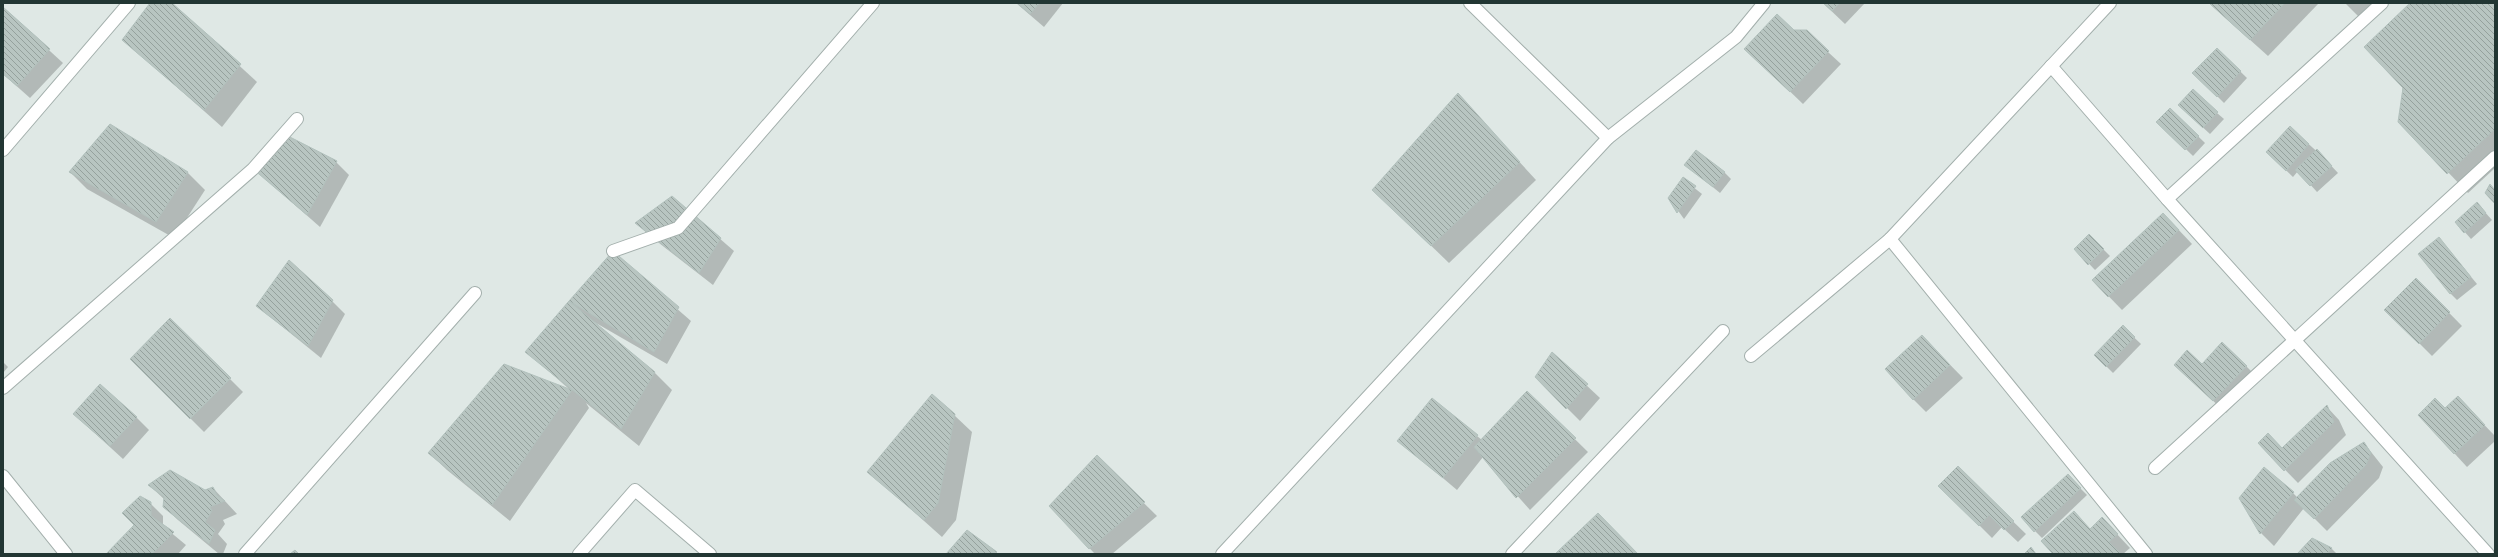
<svg xmlns="http://www.w3.org/2000/svg" width="2498" height="557" font-family="'Titillium Web',sans-serif">
  <defs>
    <pattern id="building-back-hatch" width="6" height="6" patternUnits="userSpaceOnUse"><rect width="6" height="6" fill="#b8c5c1"/><path d="M-1 5l2 2M0 0l6 6M5-1l2 2" fill="none" stroke="#95a19d"/></pattern>
  </defs>
  <rect width="100%" height="100%" fill="#dfe8e5"/>
  <g fill="#0003">
    <path d="M 152,3 L 171,3 L 257,82 L 222,127 L 124,40 Z"/>
    <path d="M 1016,3 L 1063,3 L 1044,27 Z"/>
    <path d="M 1823,3 L 1865,3 L 1845,24 Z"/>
    <path d="M 2209,3 L 2319,3 L 2268,56 Z"/>
    <path d="M 2345,3 L 2381,3 L 2363,21 Z"/>
    <path d="M 2412,3 L 2495,3 L 2495,168 L 2468,193 L 2399,121 Z"/>
    <path d="M 3,8 L 63,63 L 30,98 L 3,74 Z"/>
    <path d="M 1794,31 L 1828,52 L 1841,64 L 1803,104 L 1758,61 Z"/>
    <path d="M 2217,49 L 2247,78 L 2224,103 L 2194,73 Z"/>
    <path d="M 1458,95 L 1536,180 L 1449,263 L 1391,207 Z"/>
    <path d="M 2170,109 L 2205,143 L 2193,156 L 2158,122 Z"/>
    <path d="M 2186,112 L 2217,113 L 2224,119 L 2210,134 Z"/>
    <path d="M 110,125 L 188,173 L 205,190 L 174,238 L 87,189 L 70,172 Z"/>
    <path d="M 2290,127 L 2324,158 L 2338,173 L 2317,192 L 2298,171 L 2293,177 L 2274,159 Z"/>
    <path d="M 336,162 L 349,175 L 320,227 L 254,169 Z"/>
    <path d="M 1686,165 L 1724,172 L 1731,179 L 1720,193 Z"/>
    <path d="M 1683,179 L 1702,194 L 1684,219 L 1669,198 Z"/>
    <path d="M 672,197 L 734,251 L 713,285 L 650,236 L 637,224 Z"/>
    <path d="M 2483,210 L 2492,220 L 2471,239 L 2456,222 Z"/>
    <path d="M 2176,227 L 2192,244 L 2122,310 L 2093,280 Z"/>
    <path d="M 2089,235 L 2110,256 L 2095,270 L 2075,249 Z"/>
    <path d="M 2439,238 L 2477,284 L 2457,300 L 2450,293 Z"/>
    <path d="M 613,253 L 691,321 L 667,364 L 589,319 L 655,373 L 672,390 L 639,446 L 586,403 L 589,408 L 510,521 L 447,470 L 429,453 L 569,389 L 527,352 Z"/>
    <path d="M 2416,279 L 2462,326 L 2432,356 L 2386,310 Z"/>
    <path d="M 332,301 L 345,314 L 321,358 L 257,306 Z"/>
    <path d="M 170,319 L 243,392 L 204,432 L 131,359 Z"/>
    <path d="M 2123,327 L 2141,344 L 2113,373 L 2095,355 Z"/>
    <path d="M 1922,336 L 1963,378 L 1926,412 L 1913,399 Z"/>
    <path d="M 1553,354 L 1600,398 L 1580,421 L 1536,377 Z"/>
    <path d="M 3,362 L 8,367 L 3,373 Z"/>
    <path d="M 2246,366 L 2259,379 L 2226,413 L 2188,377 Z"/>
    <path d="M 1527,392 L 1588,452 L 1530,510 L 1483,457 L 1457,490 L 1399,441 L 1477,436 L 1482,440 Z"/>
    <path d="M 2327,407 L 2339,420 L 2346,435 L 2298,483 L 2259,443 L 2283,450 Z"/>
    <path d="M 2445,409 L 2470,410 L 2495,436 L 2495,441 L 2467,467 L 2419,415 Z"/>
    <path d="M 954,415 L 972,432 L 956,520 L 942,537 L 868,471 Z"/>
    <path d="M 136,417 L 149,430 L 123,459 L 88,427 Z"/>
    <path d="M 2364,443 L 2383,467 L 2379,478 L 2327,531 L 2304,508 L 2274,546 L 2261,533 L 2240,498 L 2293,493 L 2298,498 Z"/>
    <path d="M 1097,457 L 1157,516 L 1112,554 L 1095,554 L 1050,506 Z"/>
    <path d="M 1958,468 L 2026,534 L 2018,542 L 2002,527 L 1992,538 L 1940,486 Z"/>
    <path d="M 2074,482 L 2087,495 L 2042,538 L 2035,531 Z"/>
    <path d="M 149,485 L 204,491 L 213,488 L 237,514 L 223,520 L 225,524 L 218,534 L 227,544 L 223,554 L 219,554 L 178,520 L 164,506 L 165,500 Z"/>
    <path d="M 150,503 L 163,516 L 163,526 L 186,545 L 178,554 L 107,554 L 136,525 Z"/>
    <path d="M 2091,530 L 2115,532 L 2130,548 L 2123,554 L 2054,554 Z"/>
    <path d="M 2312,539 L 2332,549 L 2337,554 L 2299,554 Z"/>
  </g>
  <g fill="url(#building-back-hatch)" stroke="#b2c1bd">
    <path d="M 150,3 L 172,3 L 241,64 L 204,110 L 122,40 Z"/>
    <path d="M 1017,3 L 1040,3 L 1030,14 Z"/>
    <path d="M 1823,3 L 1840,3 L 1832,11 Z"/>
    <path d="M 2209,3 L 2285,3 L 2250,40 Z"/>
    <path d="M 2410,3 L 2495,3 L 2495,129 L 2447,174 L 2398,122 L 2403,88 L 2364,47 Z"/>
    <path d="M 3,7 L 50,49 L 17,86 L 3,74 Z"/>
    <path d="M 1777,14 L 1794,30 L 1807,30 L 1829,51 L 1790,92 L 1744,49 Z"/>
    <path d="M 2217,48 L 2241,71 L 2217,97 L 2192,73 Z"/>
    <path d="M 2193,89 L 2218,112 L 2203,128 L 2178,105 Z"/>
    <path d="M 1458,93 L 1520,162 L 1431,246 L 1372,190 Z"/>
    <path d="M 2170,108 L 2199,136 L 2185,150 L 2156,122 Z"/>
    <path d="M 110,124 L 188,172 L 156,222 L 69,172 Z"/>
    <path d="M 2290,126 L 2309,144 L 2286,171 L 2266,152 Z"/>
    <path d="M 284,134 L 337,161 L 307,215 L 253,169 Z"/>
    <path d="M 2317,149 L 2332,166 L 2310,186 L 2295,170 Z"/>
    <path d="M 1696,150 L 1725,172 L 1713,187 L 1684,165 Z"/>
    <path d="M 1683,177 L 1696,186 L 1677,213 L 1668,198 Z"/>
    <path d="M 2490,184 L 2495,190 L 2495,204 L 2485,193 Z"/>
    <path d="M 672,196 L 721,238 L 699,273 L 635,223 Z"/>
    <path d="M 2477,202 L 2486,213 L 2464,233 L 2455,222 Z"/>
    <path d="M 2163,213 L 2179,230 L 2108,297 L 2092,280 Z"/>
    <path d="M 2089,234 L 2104,249 L 2088,265 L 2074,249 Z"/>
    <path d="M 2439,237 L 2471,277 L 2450,294 L 2418,254 Z"/>
    <path d="M 613,251 L 679,307 L 654,352 L 569,301 Z"/>
    <path d="M 289,260 L 333,300 L 308,346 L 256,306 Z"/>
    <path d="M 2416,278 L 2450,312 L 2419,344 L 2384,310 Z"/>
    <path d="M 569,301 L 655,372 L 621,429 L 525,352 Z"/>
    <path d="M 170,318 L 231,378 L 190,419 L 130,359 Z"/>
    <path d="M 2123,325 L 2135,337 L 2106,367 L 2094,355 Z"/>
    <path d="M 1922,335 L 1950,365 L 1913,400 L 1885,369 Z"/>
    <path d="M 2222,342 L 2247,366 L 2213,401 L 2174,365 L 2187,350 L 2202,364 Z"/>
    <path d="M 1552,352 L 1588,384 L 1566,409 L 1535,377 Z"/>
    <path d="M 504,364 L 572,390 L 492,505 L 428,453 Z"/>
    <path d="M 100,384 L 137,417 L 110,446 L 73,414 Z"/>
    <path d="M 1527,391 L 1576,438 L 1516,498 L 1474,447 Z"/>
    <path d="M 932,394 L 955,414 L 938,503 L 924,520 L 867,472 Z"/>
    <path d="M 2458,396 L 2485,425 L 2454,454 L 2418,415 L 2435,398 L 2445,408 Z"/>
    <path d="M 1432,398 L 1478,435 L 1443,478 L 1397,441 Z"/>
    <path d="M 2327,405 L 2334,422 L 2284,471 L 2258,443 L 2268,433 L 2282,448 Z"/>
    <path d="M 2364,442 L 2371,453 L 2366,465 L 2314,519 L 2294,500 L 2330,463 Z"/>
    <path d="M 1097,455 L 1145,502 L 1089,549 L 1049,506 Z"/>
    <path d="M 1958,466 L 2014,521 L 2004,530 L 1989,515 L 1979,526 L 1938,486 Z"/>
    <path d="M 2264,467 L 2294,492 L 2260,534 L 2239,498 Z"/>
    <path d="M 170,470 L 205,490 L 213,487 L 217,495 L 225,501 L 210,507 L 212,511 L 205,522 L 215,530 L 209,544 L 163,507 L 164,497 L 148,485 Z"/>
    <path d="M 2068,474 L 2081,488 L 2034,532 L 2021,517 Z"/>
    <path d="M 140,496 L 151,502 L 151,516 L 174,532 L 152,554 L 106,554 L 134,525 L 122,513 Z"/>
    <path d="M 2074,511 L 2090,529 L 2102,517 L 2118,534 L 2109,542 L 2121,554 L 2053,554 L 2041,541 Z"/>
    <path d="M 1598,513 L 1638,554 L 1555,554 Z"/>
    <path d="M 967,530 L 997,552 L 995,554 L 946,554 Z"/>
    <path d="M 2312,538 L 2332,548 L 2327,554 L 2297,554 Z"/>
    <path d="M 2031,547 L 2036,554 L 2024,554 Z"/>
    <path d="M 295,550 L 299,554 L 290,554 Z"/>
  </g>
  <g fill="none" stroke-linecap="round" stroke-linejoin="round">
    <g stroke="#a3afac" stroke-width="14">
      <g id="street">
        <path d="M 2382,3 L 2167,199 L 2488,554"/>
        <path d="M 2051,66 L 2167,199"/>
        <path d="M 1608,138 L 1736,37 L 1764,3"/>
        <path d="M 3,150 L 129,3"/>
        <path d="M 1890,239 L 2146,554"/>
        <path d="M 613,251 L 678,228 L 873,3"/>
        <path d="M 1751,356 L 1890,239 L 2110,3"/>
        <path d="M 3,388 L 253,169 L 297,119"/>
        <path d="M 2155,468 L 2495,157"/>
        <path d="M 3,476 L 66,554"/>
        <path d="M 245,554 L 475,293"/>
        <path d="M 579,554 L 635,490 L 710,554"/>
        <path d="M 1222,554 L 1608,138 L 1470,3"/>
        <path d="M 1512,554 L 1723,331"/>
      </g>
    </g>
    <use href="#street" stroke="#fff" stroke-width="12"/>
  </g>
  <rect width="2498" height="557" fill="none" stroke="#223633" stroke-width="8"/>
</svg>
